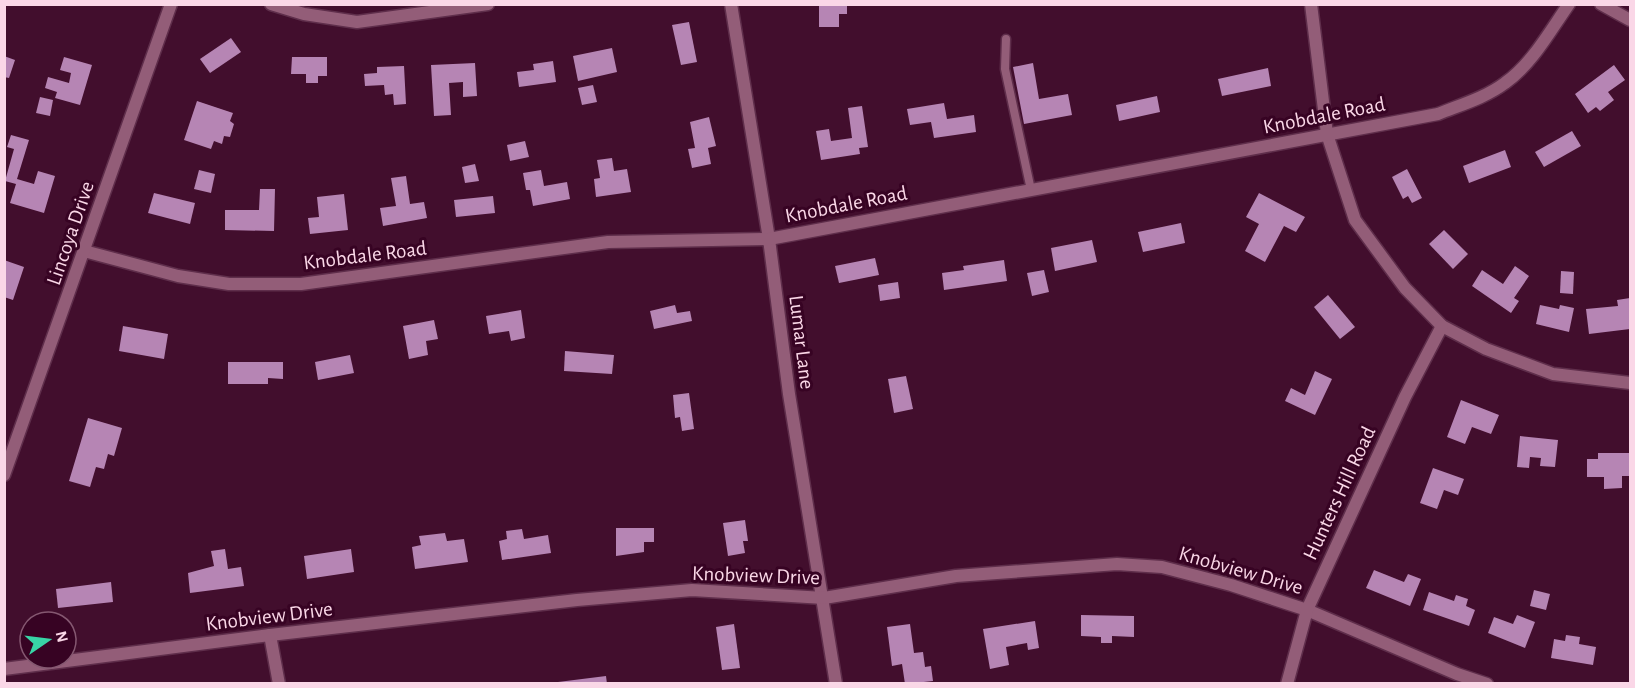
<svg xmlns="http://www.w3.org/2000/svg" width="1635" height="688" font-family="'Alegreya Sans',sans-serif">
  <rect width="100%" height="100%" fill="#420e2d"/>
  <g fill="#b685b4">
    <path d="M 819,4 L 847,4 L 847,14 L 839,14 L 839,27 L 819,27 Z"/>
    <path d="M 689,22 L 697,62 L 681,65 L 672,25 Z"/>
    <path d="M 231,38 L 241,52 L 210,73 L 200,59 Z"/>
    <path d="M 612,48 L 617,72 L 578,81 L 573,56 Z"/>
    <path d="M 4,56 L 15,60 L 9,78 L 4,77 Z"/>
    <path d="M 64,57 L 92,65 L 80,105 L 55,98 L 57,92 L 45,88 L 48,77 L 69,83 L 71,73 L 60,70 Z"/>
    <path d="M 292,57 L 327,57 L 327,76 L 318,76 L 318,83 L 306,83 L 306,74 L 291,74 Z"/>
    <path d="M 553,61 L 556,82 L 519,87 L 517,72 L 534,70 L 533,64 Z"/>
    <path d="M 475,63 L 477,96 L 463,97 L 463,82 L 449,83 L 451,115 L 434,116 L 431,65 Z"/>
    <path d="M 1033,63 L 1039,99 L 1068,94 L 1072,115 L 1024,124 L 1013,67 Z"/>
    <path d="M 1614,65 L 1625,80 L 1608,92 L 1614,100 L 1600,111 L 1596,107 L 1588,113 L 1575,94 Z"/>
    <path d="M 404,66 L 406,104 L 394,105 L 393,94 L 385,95 L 384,85 L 365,86 L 364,74 L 377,73 L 377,67 Z"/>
    <path d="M 1268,68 L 1271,86 L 1222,96 L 1218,79 Z"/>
    <path d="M 593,85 L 597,102 L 582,105 L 578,88 Z"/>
    <path d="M 1157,96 L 1160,112 L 1119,121 L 1116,105 Z"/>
    <path d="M 40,97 L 53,100 L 50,116 L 36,113 Z"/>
    <path d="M 197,101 L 233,113 L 230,121 L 234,124 L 230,137 L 224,136 L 222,144 L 214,141 L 211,149 L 184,140 Z"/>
    <path d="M 944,103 L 947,119 L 974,115 L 976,132 L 934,138 L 931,122 L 910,125 L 907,109 Z"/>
    <path d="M 862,106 L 868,147 L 859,148 L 860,154 L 821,160 L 816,131 L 829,129 L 831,141 L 852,138 L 848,108 Z"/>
    <path d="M 709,117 L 716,146 L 708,148 L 711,164 L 692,168 L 688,149 L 695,148 L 690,122 Z"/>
    <path d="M 1572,131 L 1581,146 L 1544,167 L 1535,152 Z"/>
    <path d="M 11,135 L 29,140 L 17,179 L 34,184 L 38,171 L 55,176 L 44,213 L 10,203 L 16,184 L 5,181 L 14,149 L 7,147 Z"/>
    <path d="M 525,141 L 529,157 L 510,161 L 507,145 Z"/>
    <path d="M 1505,150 L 1511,167 L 1469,183 L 1463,166 Z"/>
    <path d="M 612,158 L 614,171 L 627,169 L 631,192 L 596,197 L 594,179 L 600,178 L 597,160 Z"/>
    <path d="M 475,164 L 479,181 L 465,183 L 462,167 Z"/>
    <path d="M 1407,169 L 1422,198 L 1412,203 L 1408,196 L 1403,199 L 1392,177 Z"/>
    <path d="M 199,170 L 215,174 L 211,193 L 194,189 Z"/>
    <path d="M 541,170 L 544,186 L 567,182 L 570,199 L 533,206 L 530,190 L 526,190 L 523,173 Z"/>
    <path d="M 406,176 L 410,204 L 424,202 L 427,218 L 383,226 L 380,208 L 396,206 L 391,178 Z"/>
    <path d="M 260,189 L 275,189 L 274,231 L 225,230 L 225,210 L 259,210 Z"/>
    <path d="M 154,193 L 195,203 L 190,224 L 148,213 Z"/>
    <path d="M 1259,193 L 1305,217 L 1296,232 L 1284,226 L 1265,262 L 1245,251 L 1259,224 L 1246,217 Z"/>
    <path d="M 344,194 L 348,230 L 310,234 L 308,218 L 319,217 L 317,197 Z"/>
    <path d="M 493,196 L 495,213 L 456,217 L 454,200 Z"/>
    <path d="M 1181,223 L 1185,243 L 1143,252 L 1138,232 Z"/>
    <path d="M 1444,230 L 1468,254 L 1453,269 L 1429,244 Z"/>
    <path d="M 1092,240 L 1097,262 L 1055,271 L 1051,248 Z"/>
    <path d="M 875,258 L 879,275 L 839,283 L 835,266 Z"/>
    <path d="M 4,260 L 24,267 L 13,300 L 4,297 Z"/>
    <path d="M 1004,260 L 1007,281 L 944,290 L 942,273 L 964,270 L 963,266 Z"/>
    <path d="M 1515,266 L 1529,276 L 1514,298 L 1519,301 L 1511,313 L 1472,286 L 1482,270 L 1503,284 Z"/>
    <path d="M 1044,270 L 1049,292 L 1032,296 L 1027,273 Z"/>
    <path d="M 1561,271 L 1574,272 L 1573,294 L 1560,293 Z"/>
    <path d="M 898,282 L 900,298 L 880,301 L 878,285 Z"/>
    <path d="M 1328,295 L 1355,327 L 1340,339 L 1314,307 Z"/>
    <path d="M 1630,298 L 1630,329 L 1589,334 L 1586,309 L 1618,306 L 1617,300 Z"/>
    <path d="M 675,305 L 677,313 L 690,311 L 692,321 L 654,329 L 650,311 Z"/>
    <path d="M 1540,305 L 1559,309 L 1560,305 L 1574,308 L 1569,332 L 1536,324 Z"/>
    <path d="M 521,310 L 525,338 L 511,341 L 509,331 L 489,334 L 486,316 Z"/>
    <path d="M 434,320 L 438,339 L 426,341 L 428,355 L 409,359 L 403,326 Z"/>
    <path d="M 123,326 L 168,334 L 164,359 L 119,351 Z"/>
    <path d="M 565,351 L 614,355 L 612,374 L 564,371 Z"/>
    <path d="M 350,355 L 354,373 L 318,380 L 315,362 Z"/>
    <path d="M 228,362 L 283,362 L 283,379 L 268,378 L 268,384 L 228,384 Z"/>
    <path d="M 1315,371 L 1332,379 L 1315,415 L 1285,401 L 1291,388 L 1305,395 Z"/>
    <path d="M 906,376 L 913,409 L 894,413 L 888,379 Z"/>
    <path d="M 689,393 L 694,429 L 682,431 L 680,417 L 675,418 L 673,395 Z"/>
    <path d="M 1461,400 L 1499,415 L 1491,434 L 1472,427 L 1465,444 L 1447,437 Z"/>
    <path d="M 88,418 L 122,428 L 114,456 L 108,454 L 104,469 L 96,467 L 90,487 L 69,481 Z"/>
    <path d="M 1520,436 L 1558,440 L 1555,467 L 1540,466 L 1541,458 L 1530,457 L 1529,468 L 1517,467 Z"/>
    <path d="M 1598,453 L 1630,453 L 1630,476 L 1622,476 L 1622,488 L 1604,489 L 1604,477 L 1587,477 L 1587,459 L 1598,459 Z"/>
    <path d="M 1433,468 L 1464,479 L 1458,495 L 1444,490 L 1437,509 L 1420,503 Z"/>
    <path d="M 745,520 L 748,541 L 743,541 L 745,553 L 728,556 L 723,523 Z"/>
    <path d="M 616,528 L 654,528 L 654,542 L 644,542 L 644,552 L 616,556 Z"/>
    <path d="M 522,529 L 524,539 L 548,535 L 551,553 L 502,560 L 499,541 L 507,539 L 506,531 Z"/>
    <path d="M 445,533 L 447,541 L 464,539 L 468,562 L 415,569 L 412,547 L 421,545 L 419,536 Z"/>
    <path d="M 225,549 L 228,569 L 241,567 L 244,586 L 190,593 L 188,573 L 214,566 L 211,551 Z"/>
    <path d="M 351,549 L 354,572 L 307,579 L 304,556 Z"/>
    <path d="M 1374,570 L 1404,582 L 1408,574 L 1421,579 L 1410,606 L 1366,588 Z"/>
    <path d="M 111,582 L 113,602 L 58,608 L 56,589 Z"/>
    <path d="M 1534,590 L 1550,594 L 1546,610 L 1530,606 Z"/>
    <path d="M 1429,592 L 1454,601 L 1456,595 L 1468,599 L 1466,606 L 1475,610 L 1469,626 L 1423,610 Z"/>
    <path d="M 1081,615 L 1134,616 L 1134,637 L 1112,636 L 1112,643 L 1101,643 L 1101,637 L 1081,636 Z"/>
    <path d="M 1517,615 L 1535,622 L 1525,648 L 1488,633 L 1494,617 L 1513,624 Z"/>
    <path d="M 1035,621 L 1039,648 L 1028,650 L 1027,643 L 1006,647 L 1009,665 L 990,669 L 983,629 Z"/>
    <path d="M 734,624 L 740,668 L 722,670 L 716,627 Z"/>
    <path d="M 910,624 L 914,653 L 923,652 L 925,667 L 931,666 L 933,681 L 905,684 L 902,664 L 892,666 L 887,627 Z"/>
    <path d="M 1566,635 L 1580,637 L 1579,644 L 1596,647 L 1593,665 L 1551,658 L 1554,639 L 1565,641 Z"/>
    <path d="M 606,676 L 607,684 L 558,684 L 558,682 Z"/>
  </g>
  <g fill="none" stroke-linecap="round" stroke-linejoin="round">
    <g stroke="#5f2e4b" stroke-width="11">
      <path id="service" d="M 1006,39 L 1005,69 L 1031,190"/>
    </g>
    <g stroke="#5f2e4b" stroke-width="15">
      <g id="minor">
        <path d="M 271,4 L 304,14 L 357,22 L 488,4"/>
        <path d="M 731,4 L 769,239 L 789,394 L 836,684"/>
        <path d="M 1311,4 L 1327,134 L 1355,220 L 1405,288 L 1442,326 L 1486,349 L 1553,374 L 1630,383"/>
        <path d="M 1601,4 L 1630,20"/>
        <path d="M 84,251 L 178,276 L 229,284 L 301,284 L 608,242 L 769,239 L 1438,114 C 1460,105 1485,98 1505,83 C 1532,64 1550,31 1569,4"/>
        <path d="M 4,475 L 171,4"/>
        <path d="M 270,635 L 279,684"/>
        <path d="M 4,669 L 270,635 L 577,600 L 692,590 L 824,598 L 956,576 L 1117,564 L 1162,567 L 1231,585 L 1307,610 L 1457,674 L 1487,684"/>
        <path d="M 1287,684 L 1307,610 L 1405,397 L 1442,326"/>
      </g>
    </g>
    <use href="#service" stroke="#935d78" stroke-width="8"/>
    <use href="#minor" stroke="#935d78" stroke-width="12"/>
  </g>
  <g text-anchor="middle" stroke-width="6" stroke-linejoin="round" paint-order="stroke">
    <g font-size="21" fill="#fad7e7" stroke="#370323">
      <text transform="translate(1324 115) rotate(-11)" y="7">Knobdale Road</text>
      <text transform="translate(846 204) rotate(-11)" y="7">Knobdale Road</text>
      <text transform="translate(70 233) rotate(-71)" y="7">Lincoya Drive</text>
      <text transform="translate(365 255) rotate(-7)" y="7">Knobdale Road</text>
      <text transform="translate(802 342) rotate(83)" y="7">Lumar Lane</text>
      <text transform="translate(1339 493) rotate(-65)" y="7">Hunters Hill Road</text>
      <text transform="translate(1241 570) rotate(16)" y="7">Knobview Drive</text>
      <text transform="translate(756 575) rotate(2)" y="7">Knobview Drive</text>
      <text transform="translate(269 616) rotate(-7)" y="7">Knobview Drive</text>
    </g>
  </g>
  <rect width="1635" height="688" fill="none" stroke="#fad7e7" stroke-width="12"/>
  <g transform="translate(48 640) rotate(76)"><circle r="28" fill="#370323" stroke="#855871" stroke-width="1.5"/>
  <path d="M0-4.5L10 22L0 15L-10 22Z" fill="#38d4a6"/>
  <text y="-9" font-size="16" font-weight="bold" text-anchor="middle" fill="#fad7e7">N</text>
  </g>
</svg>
